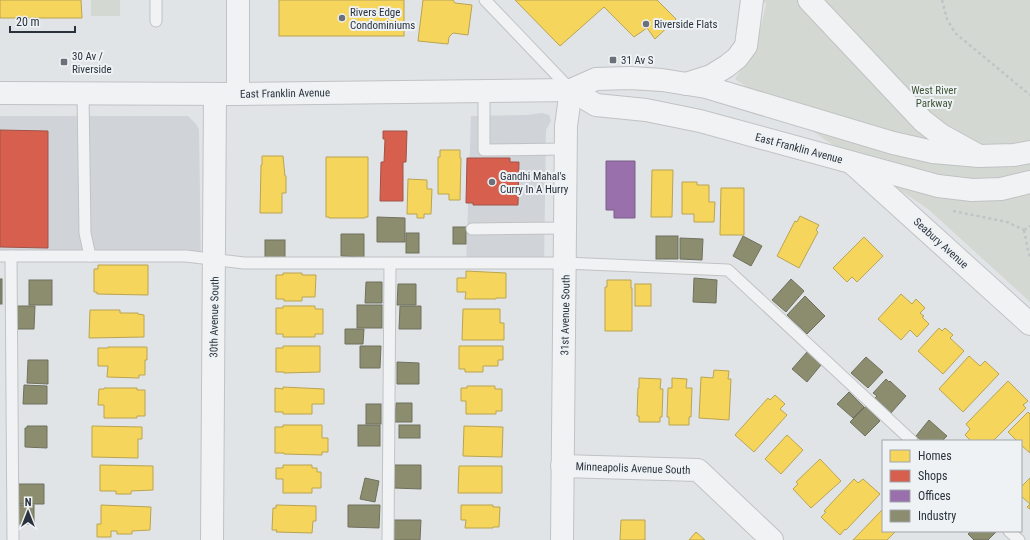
<svg xmlns="http://www.w3.org/2000/svg" width="1030" height="540" font-family="'Roboto Condensed',sans-serif">
  <rect width="100%" height="100%" fill="#e1e4e6"/>
  <g fill="#d0d4d9">
    <path d="M 542,113 L 549,115 L 551,121 L 546,130 L 544,269 L 466,267 L 471,116 L 527,115 Z"/>
    <path d="M 0,116 L 188,116 L 195,123 L 199,129 L 201,261 L 0,258 Z"/>
  </g>
  <g fill="#d3d9d2">
    <rect x="91" y="0" width="29" height="16"/>
    <path d="M 762,0 L 1030,0 L 1030,302 L 928,209 L 735,79 L 757,44 L 766,4 Z"/>
  </g>
  <g fill="#f6d55c" stroke="#b9a453">
    <path d="M 0,0 L 81,0 L 82,18 L 0,18 Z"/>
    <rect x="279" y="0" width="125" height="36"/>
    <path d="M 423,0 L 453,0 L 455,3 L 472,5 L 468,35 L 453,33 L 449,37 L 448,44 L 418,41 Z"/>
    <path d="M 515,0 L 657,0 L 676,19 L 655,39 L 647,28 L 634,37 L 604,7 L 560,46 Z"/>
    <path d="M 440,150 L 460,150 L 460,158 L 461,158 L 460,200 L 449,200 L 449,194 L 438,194 L 438,157 L 440,157 Z"/>
    <path d="M 262,156 L 283,156 L 285,176 L 286,176 L 286,193 L 282,193 L 282,213 L 260,213 L 261,165 L 262,165 Z"/>
    <path d="M 326,157 L 368,157 L 368,217 L 365,217 L 365,218 L 329,218 L 329,217 L 326,217 Z"/>
    <path d="M 652,170 L 673,170 L 672,217 L 651,217 Z"/>
    <path d="M 408,179 L 427,180 L 427,189 L 432,189 L 431,214 L 424,214 L 424,218 L 417,218 L 417,214 L 407,214 Z"/>
    <path d="M 682,182 L 697,182 L 697,185 L 709,185 L 709,202 L 715,202 L 714,222 L 694,222 L 694,214 L 682,214 Z"/>
    <path d="M 721,188 L 744,188 L 744,235 L 720,235 Z"/>
    <path d="M 800,216 L 819,225 L 816,230 L 818,232 L 799,268 L 777,256 L 795,221 L 797,222 Z"/>
    <path d="M 864,237 L 883,256 L 857,282 L 852,277 L 847,282 L 833,268 Z"/>
    <path d="M 98,265 L 148,265 L 148,295 L 97,294 L 97,292 L 94,292 L 94,269 L 98,269 Z"/>
    <path d="M 466,271 L 506,273 L 506,298 L 496,298 L 496,299 L 465,299 L 466,292 L 457,292 L 457,278 L 466,278 Z"/>
    <path d="M 283,273 L 302,273 L 302,275 L 316,275 L 315,297 L 302,297 L 302,301 L 284,301 L 284,299 L 276,299 L 276,275 L 283,275 Z"/>
    <path d="M 607,280 L 631,280 L 631,288 L 632,288 L 632,331 L 605,331 L 605,287 L 607,287 Z"/>
    <rect x="635" y="284" width="16" height="22"/>
    <path d="M 901,294 L 912,304 L 916,299 L 925,308 L 920,313 L 924,316 L 922,317 L 929,324 L 917,337 L 910,330 L 901,340 L 878,319 Z"/>
    <path d="M 283,306 L 315,306 L 315,309 L 323,309 L 323,334 L 315,334 L 315,337 L 283,337 L 283,334 L 276,334 L 276,308 L 283,308 Z"/>
    <path d="M 463,309 L 500,309 L 500,323 L 504,323 L 504,340 L 462,340 Z"/>
    <path d="M 90,310 L 120,310 L 120,313 L 138,313 L 138,314 L 144,315 L 144,337 L 89,338 Z"/>
    <path d="M 939,328 L 942,331 L 945,328 L 953,335 L 950,338 L 964,351 L 943,374 L 918,351 Z"/>
    <path d="M 283,346 L 320,346 L 320,372 L 284,373 L 284,372 L 276,372 L 276,348 L 283,348 Z"/>
    <path d="M 459,346 L 503,346 L 503,360 L 498,360 L 498,366 L 483,366 L 483,372 L 465,372 L 465,369 L 459,369 Z"/>
    <path d="M 108,347 L 147,347 L 147,360 L 145,360 L 145,375 L 139,375 L 139,378 L 107,377 L 108,366 L 98,366 L 98,348 L 108,348 Z"/>
    <path d="M 969,356 L 980,366 L 985,361 L 999,374 L 963,412 L 939,389 Z"/>
    <path d="M 714,370 L 729,371 L 728,379 L 731,379 L 729,420 L 699,418 L 701,377 L 713,378 Z"/>
    <path d="M 639,378 L 661,379 L 660,389 L 663,389 L 662,417 L 660,417 L 660,422 L 639,422 L 639,416 L 637,416 L 638,388 L 639,388 Z"/>
    <path d="M 672,378 L 687,379 L 686,388 L 692,388 L 691,417 L 689,417 L 689,425 L 669,425 L 669,417 L 667,417 L 668,388 L 672,388 Z"/>
    <path d="M 1008,381 L 1028,401 L 1023,405 L 1026,408 L 993,441 L 971,441 L 965,435 L 970,429 L 966,424 Z"/>
    <path d="M 467,386 L 495,386 L 495,389 L 502,389 L 502,411 L 496,411 L 496,414 L 466,414 L 466,401 L 461,401 L 461,388 L 467,388 Z"/>
    <path d="M 283,387 L 324,389 L 324,404 L 312,404 L 312,414 L 283,414 L 283,412 L 275,412 L 275,388 L 283,389 Z"/>
    <path d="M 104,388 L 137,388 L 137,390 L 145,390 L 145,416 L 137,416 L 137,418 L 104,418 L 104,405 L 98,405 L 99,389 L 104,389 Z"/>
    <path d="M 775,395 L 785,404 L 780,409 L 787,415 L 754,452 L 735,435 L 768,398 L 770,400 Z"/>
    <path d="M 1028,412 L 1030,414 L 1030,453 L 1021,445 L 1021,441 L 1017,441 L 1008,432 Z"/>
    <path d="M 283,425 L 322,425 L 322,438 L 328,438 L 328,452 L 322,452 L 322,455 L 284,454 L 284,453 L 275,453 L 275,427 L 283,427 Z"/>
    <path d="M 92,426 L 142,427 L 142,439 L 138,439 L 138,458 L 92,457 Z"/>
    <path d="M 464,426 L 503,427 L 502,457 L 463,456 Z"/>
    <path d="M 787,435 L 803,450 L 781,474 L 765,459 Z"/>
    <path d="M 820,459 L 841,481 L 811,508 L 793,489 L 798,484 L 796,482 Z"/>
    <path d="M 100,465 L 153,466 L 153,490 L 131,491 L 131,494 L 116,494 L 116,491 L 100,491 Z"/>
    <path d="M 283,465 L 312,465 L 312,468 L 317,468 L 317,472 L 321,472 L 321,488 L 312,488 L 312,493 L 283,493 L 283,479 L 276,479 L 276,468 L 283,468 Z"/>
    <path d="M 459,466 L 502,466 L 502,493 L 458,493 Z"/>
    <path d="M 1030,478 L 1030,509 L 1027,507 L 1030,504 L 1021,496 L 1021,487 Z"/>
    <path d="M 854,479 L 858,483 L 863,479 L 880,494 L 846,530 L 845,529 L 840,535 L 821,517 L 826,512 L 824,511 Z"/>
    <path d="M 101,505 L 151,507 L 150,530 L 132,531 L 132,534 L 117,534 L 117,531 L 111,531 L 111,537 L 97,537 L 97,524 L 101,524 Z"/>
    <path d="M 276,505 L 316,506 L 316,521 L 313,521 L 312,533 L 276,532 L 277,530 L 272,530 L 273,508 L 276,508 Z"/>
    <path d="M 461,505 L 493,505 L 493,507 L 500,507 L 499,527 L 493,527 L 493,528 L 465,528 L 466,520 L 461,520 Z"/>
    <path d="M 883,509 L 883,531 L 896,531 L 887,540 L 853,540 Z"/>
    <path d="M 621,520 L 645,520 L 645,540 L 620,540 Z"/>
    <path d="M 696,532 L 705,540 L 689,540 Z"/>
  </g>
  <g fill="#d6604d" stroke="#a25248">
    <path d="M 0,130 L 48,131 L 48,248 L 0,247 Z"/>
    <path d="M 383,131 L 407,131 L 406,162 L 403,162 L 403,201 L 380,201 L 381,162 L 384,162 L 385,139 L 383,139 Z"/>
    <path d="M 467,158 L 510,158 L 510,162 L 519,162 L 518,205 L 473,205 L 473,203 L 466,203 Z"/>
  </g>
  <path fill="#9970ab" stroke="#785e8a" d="M 606,161 L 635,161 L 635,218 L 614,218 L 614,210 L 606,210 Z"/>
  <g fill="#8c8c6e" stroke="#6f715f">
    <path d="M 377,217 L 405,218 L 405,242 L 377,242 Z"/>
    <rect x="453" y="227" width="13" height="17"/>
    <rect x="406" y="233" width="13" height="20"/>
    <path d="M 341,234 L 364,234 L 364,257 L 341,256 Z"/>
    <rect x="656" y="236" width="22" height="23"/>
    <path d="M 743,236 L 762,246 L 751,266 L 733,256 Z"/>
    <path d="M 680,238 L 703,239 L 702,260 L 680,259 Z"/>
    <rect x="265" y="240" width="20" height="18"/>
    <path d="M 694,278 L 717,280 L 716,303 L 693,302 Z"/>
    <rect x="0" y="279" width="2" height="25"/>
    <path d="M 791,279 L 804,291 L 786,312 L 772,300 Z"/>
    <rect x="29" y="280" width="23" height="25"/>
    <path d="M 366,282 L 382,282 L 382,303 L 365,303 Z"/>
    <path d="M 398,284 L 416,284 L 416,305 L 397,305 Z"/>
    <path d="M 805,296 L 825,316 L 807,334 L 787,315 Z"/>
    <rect x="357" y="305" width="25" height="23"/>
    <path d="M 17,306 L 35,306 L 34,329 L 17,329 Z"/>
    <path d="M 400,306 L 421,306 L 421,329 L 399,329 Z"/>
    <path d="M 345,329 L 364,329 L 363,344 L 345,344 Z"/>
    <path d="M 360,346 L 381,346 L 380,368 L 360,368 Z"/>
    <path d="M 807,352 L 821,365 L 807,382 L 792,369 Z"/>
    <path d="M 866,357 L 883,372 L 868,388 L 851,373 Z"/>
    <path d="M 28,360 L 48,360 L 48,384 L 27,383 Z"/>
    <path d="M 397,362 L 419,363 L 419,384 L 397,384 Z"/>
    <path d="M 886,379 L 889,382 L 890,381 L 906,396 L 891,413 L 875,398 L 877,396 L 873,393 Z"/>
    <path d="M 24,385 L 47,386 L 47,404 L 23,404 Z"/>
    <path d="M 849,392 L 864,407 L 853,418 L 837,404 Z"/>
    <path d="M 396,403 L 412,403 L 412,422 L 395,422 Z"/>
    <rect x="366" y="404" width="15" height="20"/>
    <path d="M 866,406 L 880,421 L 865,436 L 850,422 Z"/>
    <path d="M 929,420 L 947,436 L 942,441 L 922,441 L 916,436 Z"/>
    <rect x="358" y="425" width="22" height="21"/>
    <rect x="399" y="425" width="21" height="13"/>
    <path d="M 27,426 L 47,426 L 47,448 L 25,447 L 25,428 L 27,428 Z"/>
    <path d="M 394,465 L 421,465 L 421,489 L 394,488 Z"/>
    <path d="M 365,478 L 379,481 L 375,502 L 360,499 Z"/>
    <path d="M 18,484 L 44,484 L 44,504 L 17,504 Z"/>
    <rect x="18" y="505" width="16" height="19"/>
    <path d="M 348,505 L 380,505 L 379,528 L 348,527 Z"/>
    <path d="M 394,520 L 421,520 L 420,540 L 394,540 Z"/>
    <path d="M 971,531 L 997,531 L 988,540 L 974,540 L 968,534 Z"/>
  </g>
  <g fill="none" stroke-linecap="round" stroke-linejoin="round">
    <g stroke="#c0c2c4" stroke-width="13">
      <g id="service">
        <path d="M 485,0 L 571,90"/>
        <path d="M 156,21 L 156,0"/>
        <path d="M 484,91 L 484,150 L 566,149"/>
        <path d="M 83,93 L 85,233 L 90,256"/>
        <path d="M 472,229 L 566,228"/>
        <path d="M 0,256 L 186,256 L 244,263 L 565,263 L 728,270 L 912,441"/>
        <path d="M 11,256 L 13,540"/>
        <path d="M 1009,531 L 1019,540"/>
        <path d="M 388,540 L 390,264"/>
      </g>
    </g>
    <g stroke="#c0c2c4" stroke-width="24">
      <g id="minor">
        <path d="M 809,0 L 923,121 L 941,135 L 979,156"/>
        <path d="M 686,84 L 711,76 L 727,66 L 737,58 L 746,46 L 752,0"/>
        <path d="M 238,94 L 238,0"/>
        <path d="M 852,163 L 1030,324"/>
        <path d="M 562,466 L 698,470 L 772,540"/>
        <path d="M 212,540 L 215,94"/>
      </g>
    </g>
    <g stroke="#c0c2c4" stroke-width="24">
      <g id="tertiary">
        <path d="M 571,90 L 596,105 L 646,110 L 700,121 L 938,186 L 972,190 L 1001,189 L 1030,182"/>
        <path d="M 0,93 L 238,94 L 571,90 L 596,79 L 630,78 L 662,80 L 706,87 L 893,143 L 933,152 L 979,156 L 1014,155 L 1030,152"/>
        <path d="M 562,540 L 566,126 L 571,90"/>
      </g>
    </g>
    <g stroke="#c1c4c6" stroke-width="2.5" stroke-dasharray="3 3" stroke-linecap="butt">
      <path d="M 942,0 L 947,19 L 955,33 L 1030,95"/>
      <path d="M 953,211 L 1007,222 L 1024,230"/>
      <path d="M 1024,230 L 1028,250 L 1030,257"/>
      <path d="M 1024,230 L 1030,226"/>
    </g>
    <use href="#service" stroke="#f0f2f3" stroke-width="11"/>
    <use href="#minor" stroke="#f0f2f3" stroke-width="22"/>
    <use href="#tertiary" stroke="#f0f2f3" stroke-width="22"/>
  </g>
  <g fill="#6a7178" stroke="#eff2f5" stroke-width="1.5">
    <circle cx="342" cy="18" r="4"/>
    <circle cx="646" cy="24" r="4"/>
    <rect x="609" y="56" width="8" height="8" rx="2"/>
    <rect x="60" y="58" width="8" height="8" rx="2"/>
    <circle cx="492" cy="182" r="4"/>
  </g>
  <g text-anchor="middle" stroke-width="4" stroke-linejoin="round" paint-order="stroke">
    <g font-size="11" fill="#2a333d" stroke="#eff2f5" text-anchor="start">
      <text x="350" y="16">Rivers Edge<tspan x="350" dy="13">Condominiums</tspan></text>
      <text x="654" y="28">Riverside Flats</text>
      <text x="72" y="60">30 Av /<tspan x="72" dy="13">Riverside</tspan></text>
      <text x="621" y="64">31 Av S</text>
      <text x="500" y="180">Gandhi Mahal's<tspan x="500" dy="13">Curry In A Hurry</tspan></text>
    </g>
    <g font-size="11" fill="#425739" stroke="#eff2f5">
      <text x="934" y="94">West River<tspan x="934" dy="13">Parkway</tspan></text>
    </g>
    <g font-size="11" fill="#2a333d" stroke="#eff2f5">
      <text transform="translate(285 93) rotate(-1)" y="4">East Franklin Avenue</text>
      <text transform="translate(799 148) rotate(15)" y="4">East Franklin Avenue</text>
      <text transform="translate(941 243) rotate(42)" y="4">Seabury Avenue</text>
      <text transform="translate(565 315) rotate(-89)" y="4">31st Avenue South</text>
      <text transform="translate(214 317) rotate(-89)" y="4">30th Avenue South</text>
      <text transform="translate(633 468) rotate(2)" y="4">Minneapolis Avenue South</text>
    </g>
  </g>
  <rect x="882" y="440" width="140" height="92" fill="#eff2f5" stroke="#a0a6ab"/>
  <rect x="890" y="450" width="20" height="12" fill="#f6d55c" stroke="#a0a6ab"/>
  <text x="918" y="460" font-size="12" fill="#2a333d">Homes</text>
  <rect x="890" y="470" width="20" height="12" fill="#d6604d" stroke="#a0a6ab"/>
  <text x="918" y="480" font-size="12" fill="#2a333d">Shops</text>
  <rect x="890" y="490" width="20" height="12" fill="#9970ab" stroke="#a0a6ab"/>
  <text x="918" y="500" font-size="12" fill="#2a333d">Offices</text>
  <rect x="890" y="510" width="20" height="12" fill="#8c8c6e" stroke="#a0a6ab"/>
  <text x="918" y="520" font-size="12" fill="#2a333d">Industry</text>
  <g transform="translate(28 512)" stroke="#eff2f5" stroke-width="3" paint-order="stroke">
  <path d="M0-3L7 15L0 10L-7 15Z" fill="#2a333d"/>
  <text y="-6" font-size="11" font-weight="bold" text-anchor="middle" fill="#2a333d">N</text>
  </g>
  <path d="M10 26v6h65v-6" fill="none" stroke="#2a333d" stroke-width="2"/>
  <text x="16" y="26" font-size="12" fill="#2a333d" stroke="#eff2f5" stroke-width="3" paint-order="stroke">20 m</text>
</svg>
